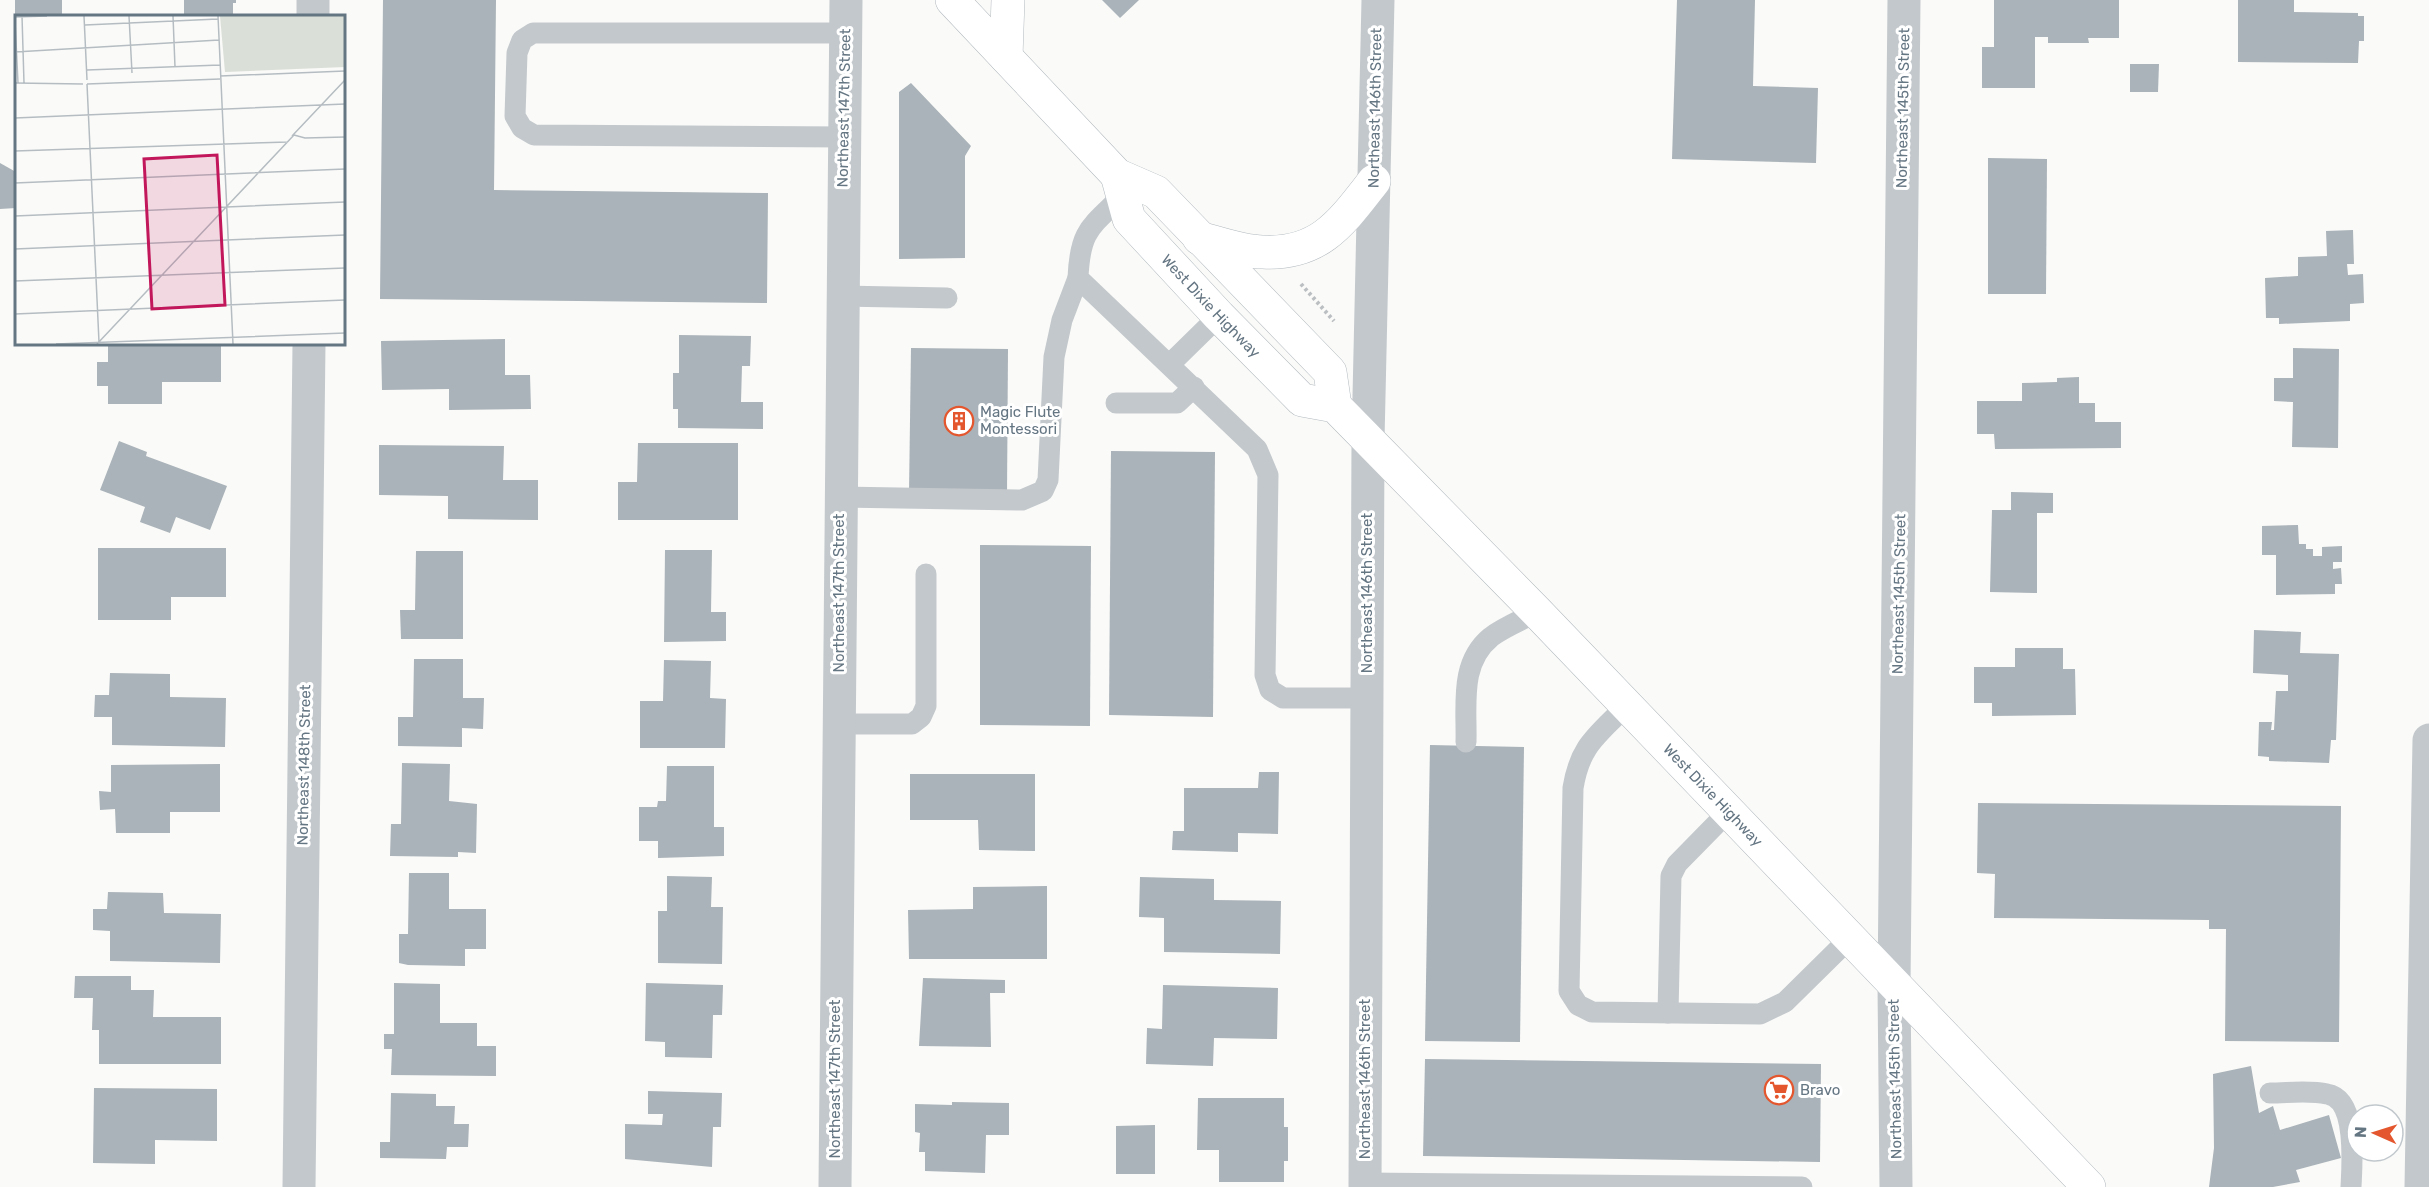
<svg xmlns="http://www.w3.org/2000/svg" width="2429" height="1187" font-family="Rubik,sans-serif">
  <rect width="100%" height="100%" fill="#fafaf8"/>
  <g fill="#aab3b9">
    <rect x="15" y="0" width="47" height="16"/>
    <path d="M 184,0 L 236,0 L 236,3 L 233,3 L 233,16 L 184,16 Z"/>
    <path d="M 383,0 L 496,0 L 494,190 L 768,193 L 767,303 L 380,299 Z"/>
    <path d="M 1102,0 L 1139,0 L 1120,18 Z"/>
    <path d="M 1677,0 L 1755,0 L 1753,86 L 1818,88 L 1816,163 L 1672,159 Z"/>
    <path d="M 1994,0 L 2119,0 L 2119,38 L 2088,38 L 2089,43 L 2048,43 L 2048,37 L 2035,37 L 2035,88 L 1982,88 L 1982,47 L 1994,47 Z"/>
    <path d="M 2238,0 L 2294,0 L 2294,12 L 2358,13 L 2358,16 L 2364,16 L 2364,41 L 2359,41 L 2358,63 L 2238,62 Z"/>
    <path d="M 2130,64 L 2159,64 L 2158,92 L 2130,92 Z"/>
    <path d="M 911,83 L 971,146 L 965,156 L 965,258 L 899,259 L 899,92 Z"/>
    <path d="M 1988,158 L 2047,159 L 2046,294 L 1988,294 Z"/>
    <path d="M 0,163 L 16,172 L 16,208 L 0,209 Z"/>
    <path d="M 2353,230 L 2354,264 L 2347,264 L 2348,275 L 2363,274 L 2364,303 L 2350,304 L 2350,321 L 2279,324 L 2279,318 L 2266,318 L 2265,278 L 2298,276 L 2298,257 L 2327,256 L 2326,231 Z"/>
    <path d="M 679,335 L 751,336 L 750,366 L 742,366 L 741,402 L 763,402 L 763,429 L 678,428 L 678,409 L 673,409 L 673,373 L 679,373 Z"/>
    <path d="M 505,339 L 505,375 L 530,375 L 531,409 L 449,410 L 449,389 L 382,390 L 381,341 Z"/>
    <path d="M 108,344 L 221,344 L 221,382 L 162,382 L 162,404 L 108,404 L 108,386 L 97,386 L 97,362 L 108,362 Z"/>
    <path d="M 911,348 L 1008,349 L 1007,494 L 909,493 Z"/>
    <path d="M 2293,348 L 2339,349 L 2338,448 L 2292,447 L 2293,402 L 2274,401 L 2274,378 L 2293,378 Z"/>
    <path d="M 2079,377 L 2079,403 L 2095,403 L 2095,422 L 2121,422 L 2121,448 L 1995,449 L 1994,434 L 1977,434 L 1977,401 L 2022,401 L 2022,383 L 2057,382 L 2057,378 Z"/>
    <path d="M 119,441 L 147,452 L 146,456 L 227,486 L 210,530 L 176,517 L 170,533 L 140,522 L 145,507 L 100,490 Z"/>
    <path d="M 638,443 L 738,443 L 738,520 L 618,520 L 618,482 L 637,482 Z"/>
    <path d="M 379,445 L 504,446 L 503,480 L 538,480 L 538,520 L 448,519 L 448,496 L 379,495 Z"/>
    <path d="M 1111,451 L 1215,452 L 1213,717 L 1109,715 Z"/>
    <path d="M 2011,492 L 2053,493 L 2053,513 L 2037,513 L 2037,593 L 1990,592 L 1992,510 L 2011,510 Z"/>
    <path d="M 2298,525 L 2299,544 L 2306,544 L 2306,549 L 2313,549 L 2313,556 L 2322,556 L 2322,547 L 2342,546 L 2342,562 L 2333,562 L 2333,569 L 2341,568 L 2342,584 L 2335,584 L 2335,594 L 2276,595 L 2276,555 L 2262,555 L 2262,526 Z"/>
    <path d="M 980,545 L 1091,546 L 1090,726 L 980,725 Z"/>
    <path d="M 98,548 L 226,548 L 226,597 L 171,597 L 171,620 L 98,620 Z"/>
    <path d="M 665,550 L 712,550 L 711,612 L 726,612 L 726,641 L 664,642 Z"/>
    <path d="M 416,551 L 463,551 L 463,639 L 401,639 L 400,610 L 415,610 Z"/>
    <path d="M 2254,630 L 2301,632 L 2300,653 L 2339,654 L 2336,740 L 2331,740 L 2329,763 L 2269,761 L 2269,757 L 2258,756 L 2259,722 L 2272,722 L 2271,730 L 2274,730 L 2276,691 L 2288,691 L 2288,675 L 2253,673 Z"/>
    <path d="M 2015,648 L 2063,648 L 2063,669 L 2075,669 L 2076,715 L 1992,716 L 1992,703 L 1974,703 L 1974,667 L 2015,667 Z"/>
    <path d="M 414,659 L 463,659 L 463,698 L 484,698 L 483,729 L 462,728 L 462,747 L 398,746 L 398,717 L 413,717 Z"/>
    <path d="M 664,660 L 711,661 L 710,698 L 726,699 L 725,748 L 640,748 L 640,701 L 663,701 Z"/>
    <path d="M 110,673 L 170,674 L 170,697 L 226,698 L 225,747 L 112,745 L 112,717 L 94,717 L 95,695 L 109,695 Z"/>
    <path d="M 1430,745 L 1524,747 L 1520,1042 L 1425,1041 Z"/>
    <path d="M 402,763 L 450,764 L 449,801 L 477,804 L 476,853 L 458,852 L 458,857 L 390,856 L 391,824 L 401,824 Z"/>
    <path d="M 220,764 L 220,812 L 170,812 L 170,833 L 116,833 L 115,809 L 100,810 L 99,791 L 111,792 L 111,765 Z"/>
    <path d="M 667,766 L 714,766 L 714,827 L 724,827 L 724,856 L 658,858 L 658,841 L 639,841 L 639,807 L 657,807 L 658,801 L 666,801 Z"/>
    <path d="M 1259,772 L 1279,772 L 1278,834 L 1238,833 L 1238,852 L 1172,850 L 1173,831 L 1184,831 L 1184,788 L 1258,788 Z"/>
    <path d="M 910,774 L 1035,774 L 1035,851 L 979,850 L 978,820 L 910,820 Z"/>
    <path d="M 1978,803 L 2341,806 L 2339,1042 L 2225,1041 L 2226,929 L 2209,929 L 2209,920 L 1994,918 L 1995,874 L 1977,873 Z"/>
    <path d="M 409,873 L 449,873 L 449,909 L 486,909 L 486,949 L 465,949 L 465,966 L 408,965 L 399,963 L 399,934 L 408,934 Z"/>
    <path d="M 667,876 L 712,877 L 711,907 L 723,907 L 722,964 L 658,963 L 658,911 L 667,911 Z"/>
    <path d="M 1140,877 L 1214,879 L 1214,900 L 1281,901 L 1280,954 L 1164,952 L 1164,918 L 1139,917 Z"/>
    <path d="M 1047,886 L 1047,959 L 909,959 L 908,910 L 973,909 L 973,887 Z"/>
    <path d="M 108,892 L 163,893 L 164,913 L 221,914 L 220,963 L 110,961 L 110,931 L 93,930 L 93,909 L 107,909 Z"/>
    <path d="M 75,976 L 131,976 L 131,990 L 154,990 L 153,1017 L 221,1017 L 221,1064 L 99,1064 L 99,1030 L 92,1030 L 93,998 L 74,998 Z"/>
    <path d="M 923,978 L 1005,980 L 1005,993 L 990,993 L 991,1047 L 919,1046 Z"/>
    <path d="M 394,983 L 440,984 L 440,1023 L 477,1023 L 477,1046 L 496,1046 L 496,1076 L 391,1075 L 392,1049 L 384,1049 L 384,1034 L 394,1034 Z"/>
    <path d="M 646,983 L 723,985 L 722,1015 L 713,1015 L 712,1058 L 665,1057 L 665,1042 L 645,1041 Z"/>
    <path d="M 1163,985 L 1278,988 L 1277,1039 L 1214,1038 L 1213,1066 L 1146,1064 L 1147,1028 L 1162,1029 Z"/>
    <path d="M 1425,1059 L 1821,1064 L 1820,1162 L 1423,1156 Z"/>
    <path d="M 2251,1066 L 2259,1113 L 2273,1106 L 2280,1130 L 2329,1115 L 2341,1158 L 2296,1170 L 2300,1182 L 2273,1187 L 2209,1187 L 2214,1148 L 2213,1074 Z"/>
    <path d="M 94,1088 L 217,1089 L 217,1141 L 155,1140 L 155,1164 L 93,1163 Z"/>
    <path d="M 648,1091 L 722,1093 L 721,1127 L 713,1127 L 712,1167 L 625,1159 L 625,1124 L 662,1125 L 663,1114 L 648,1114 Z"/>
    <path d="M 391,1093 L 436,1094 L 436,1106 L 455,1106 L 454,1124 L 469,1124 L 468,1147 L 447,1147 L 446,1159 L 380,1158 L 380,1142 L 390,1142 Z"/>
    <path d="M 1198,1098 L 1284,1098 L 1284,1127 L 1288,1127 L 1288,1161 L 1284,1161 L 1284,1182 L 1219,1182 L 1219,1150 L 1197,1150 Z"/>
    <path d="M 952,1102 L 1009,1103 L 1009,1135 L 986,1135 L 985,1173 L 925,1171 L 925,1152 L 919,1152 L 920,1133 L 915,1132 L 915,1104 L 952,1105 Z"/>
    <path d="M 1155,1125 L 1155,1174 L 1116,1174 L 1116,1126 Z"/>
  </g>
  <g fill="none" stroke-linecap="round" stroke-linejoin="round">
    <g stroke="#b3babf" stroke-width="34">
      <g id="secondary">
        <path d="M 952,0 L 1117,175 L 1156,192 L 1330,372 L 1335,406"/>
        <path d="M 1006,57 L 1008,0"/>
        <path id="s1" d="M 1117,175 L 1129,219 L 1219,316 L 1302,400 L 1335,406 L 1537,612 L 2089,1187"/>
        <path d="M 1199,238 C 1219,243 1242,252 1263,252 C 1320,255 1342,222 1374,181"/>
      </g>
    </g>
    <path stroke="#bbbfc2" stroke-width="4" stroke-dasharray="3 3" stroke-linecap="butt" d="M 1301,284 L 1334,321"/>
    <g stroke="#c3c8cc" stroke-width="21">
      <path d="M 844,137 L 534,135 L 522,128 L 515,116 L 517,53 L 522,40 L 533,33 L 846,33"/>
      <path d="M 1123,195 C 1091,227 1080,229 1078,278 L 1257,449 L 1268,475 L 1265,675 L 1270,690 L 1283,698 L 1367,698"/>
      <path d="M 841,296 L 947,298"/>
      <path d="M 1170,364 L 1219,316"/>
      <path d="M 1116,403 L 1177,403 L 1194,387"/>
      <path d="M 840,497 L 1022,500 L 1043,491 L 1048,480 L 1054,357 L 1062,320 L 1078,278"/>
      <path d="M 1626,706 C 1597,736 1580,745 1573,788 L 1569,991 L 1578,1005 L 1592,1012 L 1760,1014 L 1785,1002 L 1850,938"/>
      <path d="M 838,724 L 912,724 L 921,717 L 926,706 L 926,574"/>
      <path d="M 1466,742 C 1467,705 1459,663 1491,637 C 1504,627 1522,620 1537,612"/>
      <path d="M 1668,1013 L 1671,876 L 1677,864 L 1728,812"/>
      <path d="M 2270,1093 C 2288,1093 2309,1090 2327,1094 C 2358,1099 2352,1164 2351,1187"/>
      <path d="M 1365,1183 L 1802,1187"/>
    </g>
    <g stroke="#c3c8cc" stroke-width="33">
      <path d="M 313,16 L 313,0"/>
      <path d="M 299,1187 L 309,344"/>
      <path d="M 835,1187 L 846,0"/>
      <path d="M 1365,1187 L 1368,440 L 1378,0"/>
      <path d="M 1896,1187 L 1894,985 L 1904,0"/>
      <path d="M 2421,1187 L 2429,740"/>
    </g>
    <use href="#secondary" stroke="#fff" stroke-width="33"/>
  </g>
  <defs>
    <g id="building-ring" transform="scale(1.5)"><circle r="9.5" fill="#fff" stroke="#e4572e" stroke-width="1.5"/><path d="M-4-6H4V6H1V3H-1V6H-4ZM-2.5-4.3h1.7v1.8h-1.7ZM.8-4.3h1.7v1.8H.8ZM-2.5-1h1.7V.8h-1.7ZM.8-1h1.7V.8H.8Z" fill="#e4572e"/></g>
    <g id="supermarket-ring" transform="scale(1.5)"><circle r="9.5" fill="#fff" stroke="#e4572e" stroke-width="1.5"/><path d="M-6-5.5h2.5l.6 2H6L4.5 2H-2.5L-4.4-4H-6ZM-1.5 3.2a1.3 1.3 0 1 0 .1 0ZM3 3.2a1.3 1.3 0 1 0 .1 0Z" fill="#e4572e"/></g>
  </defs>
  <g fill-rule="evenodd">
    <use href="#building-ring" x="959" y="421"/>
    <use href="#supermarket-ring" x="1779" y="1090"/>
  </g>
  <g text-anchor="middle" stroke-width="6" stroke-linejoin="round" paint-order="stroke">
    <g font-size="15" fill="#657683" stroke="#fff">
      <text transform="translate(844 108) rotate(-89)" y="5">Northeast 147th Street</text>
      <text transform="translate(1375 108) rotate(-89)" y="5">Northeast 146th Street</text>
      <text transform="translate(1903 108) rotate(-89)" y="5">Northeast 145th Street</text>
      <text dy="5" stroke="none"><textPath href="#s1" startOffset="165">West Dixie Highway</textPath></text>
      <text transform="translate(839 593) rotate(-90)" y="5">Northeast 147th Street</text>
      <text transform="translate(1367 593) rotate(-90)" y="5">Northeast 146th Street</text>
      <text transform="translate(1899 594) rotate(-89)" y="5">Northeast 145th Street</text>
      <text transform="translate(304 765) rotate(-89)" y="5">Northeast 148th Street</text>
      <text dy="5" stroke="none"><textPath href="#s1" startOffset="872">West Dixie Highway</textPath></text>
      <text transform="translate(835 1079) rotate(-90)" y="5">Northeast 147th Street</text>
      <text transform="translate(1365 1079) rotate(-90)" y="5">Northeast 146th Street</text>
      <text transform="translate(1895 1079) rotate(-91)" y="5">Northeast 145th Street</text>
    </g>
    <g font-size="15" fill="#657683" stroke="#fff" text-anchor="start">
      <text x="980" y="417">Magic Flute<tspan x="980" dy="17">Montessori</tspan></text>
      <text x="1800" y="1095">Bravo</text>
    </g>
  </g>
  <g transform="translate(15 15)">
    <rect width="330" height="330" fill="#fafaf8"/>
    <path d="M 205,1 L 330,1 L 330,52 L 210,57 Z" fill="#dadfd7"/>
    <path fill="none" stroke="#b5bdc2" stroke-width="1.5" d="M 7,1 L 9,68M 69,1 L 72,65M 114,1 L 117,58M 158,1 L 160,52M 203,1 L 218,329M 0,2 L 32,1M 0,6 L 3,68M 70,10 L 203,4M 0,37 L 204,25M 72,55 L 205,50M 205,61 L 330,56M 0,68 L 68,69M 72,69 L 84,327M 72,69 L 205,64M 0,103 L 330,89M 279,120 L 290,123 L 330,122M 277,121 L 330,65M 0,136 L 273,127M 0,168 L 330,154M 0,201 L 330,187M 0,234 L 330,220M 0,266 L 330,253M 0,299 L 330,285M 41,329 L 330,318M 82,329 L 279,120"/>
    <path fill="#c2185b" fill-opacity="0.15" stroke="#c2185b" stroke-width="3" d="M 202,140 L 210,290 L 137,294 L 129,144 Z"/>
    <rect width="330" height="330" fill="none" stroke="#657683" stroke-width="3"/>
  </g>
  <g transform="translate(2375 1133) rotate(273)"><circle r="28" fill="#ffffff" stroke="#c1c8cd" stroke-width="1.5"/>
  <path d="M0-4.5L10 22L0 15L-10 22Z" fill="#e4572e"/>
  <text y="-9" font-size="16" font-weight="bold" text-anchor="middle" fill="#657683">N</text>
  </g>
</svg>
